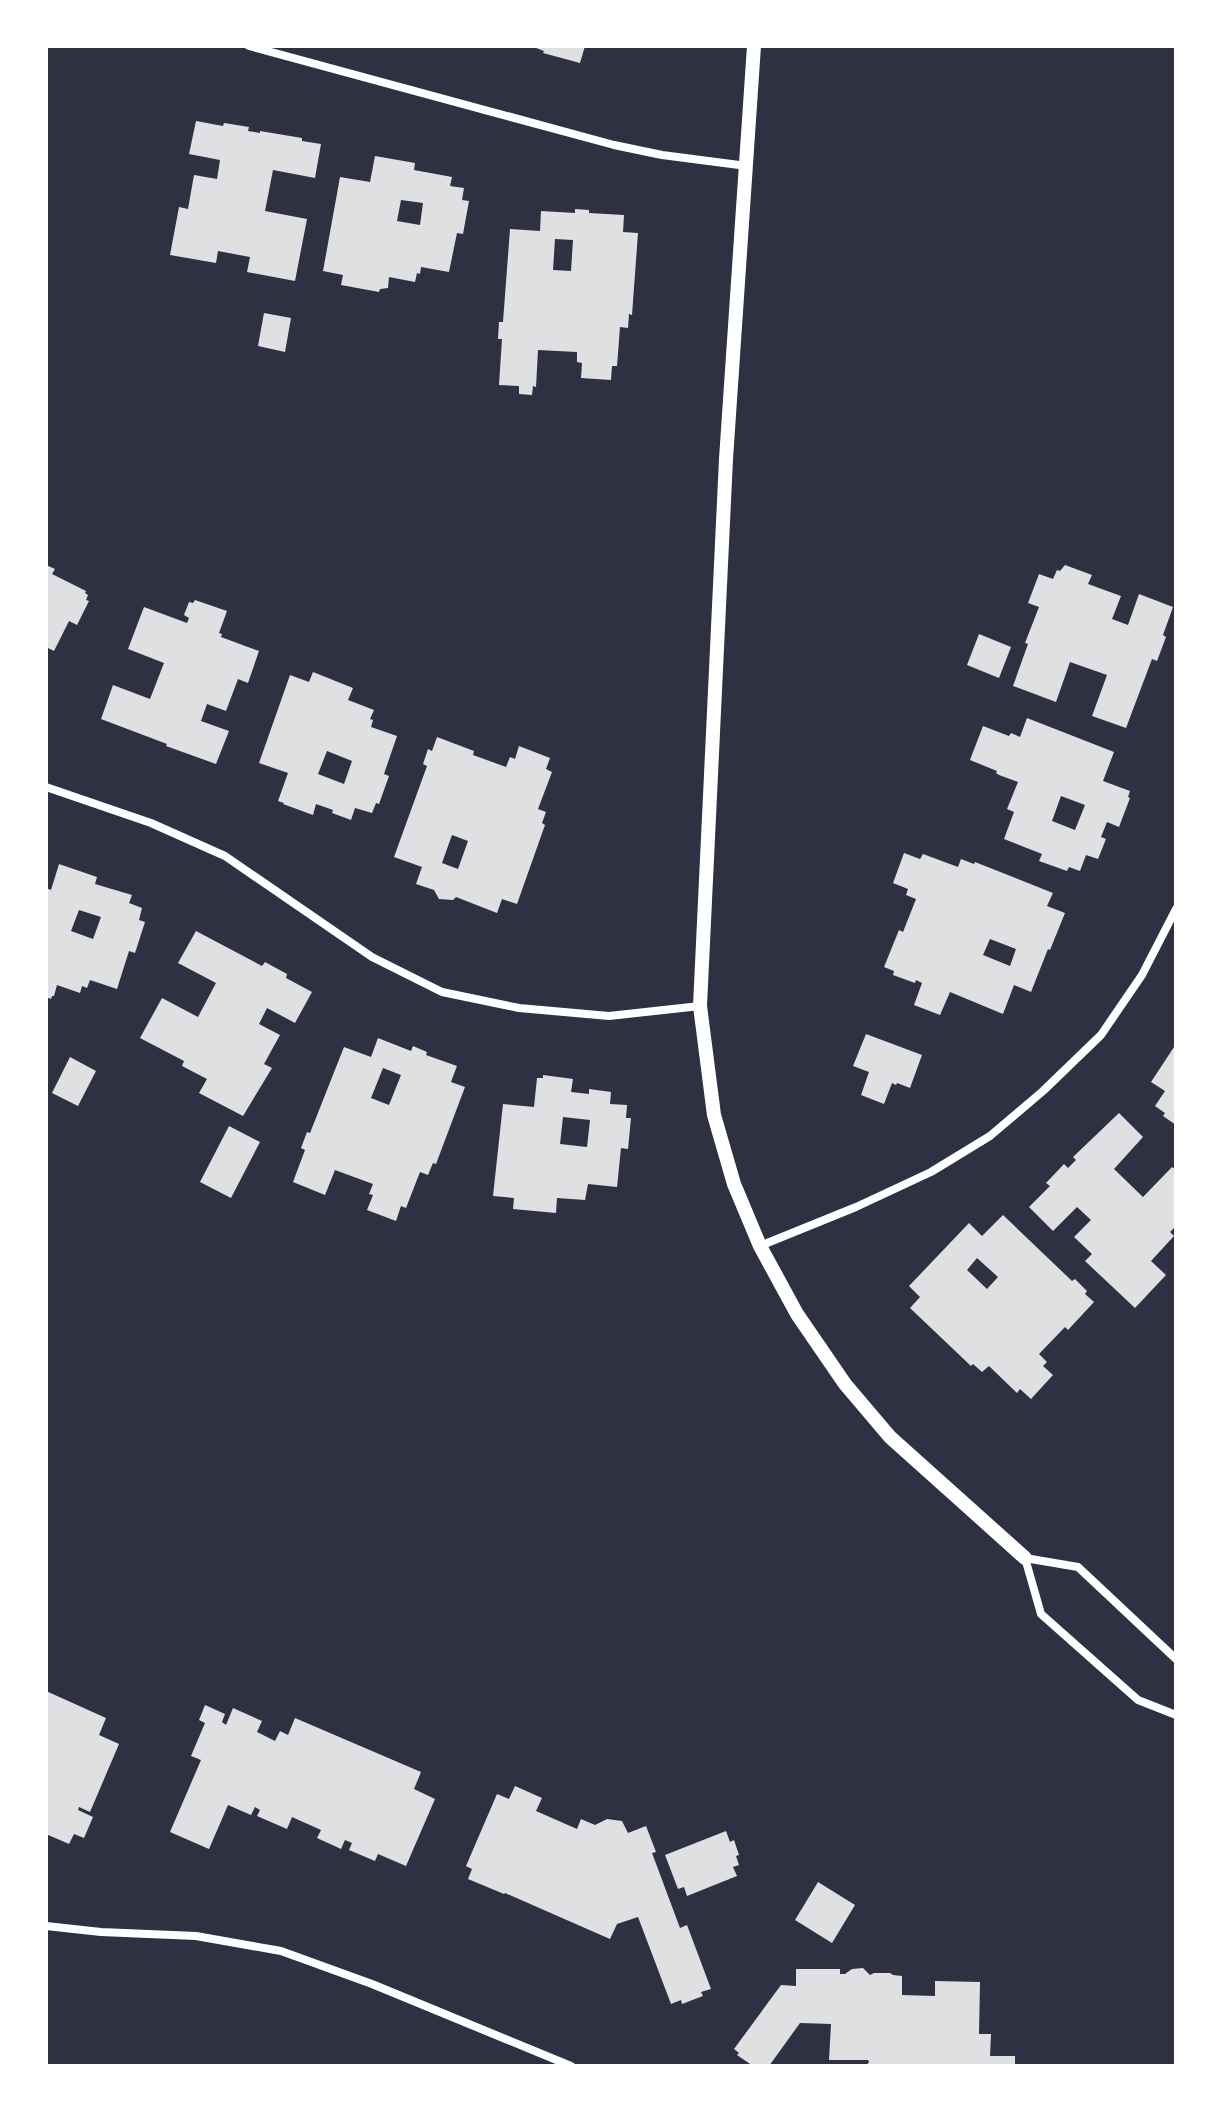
<svg xmlns="http://www.w3.org/2000/svg" width="1222" height="2112" font-family="'Fira Sans',sans-serif">
  <rect width="100%" height="100%" fill="#2d3142"/>
  <g fill="#e0e0e3" fill-rule="evenodd">
    <path d="M 531,46 L 585,46 L 580,63 L 543,53 L 544,51 Z"/>
    <path d="M 196,121 L 223,126 L 224,123 L 249,127 L 248,131 L 260,133 L 260,131 L 302,138 L 302,141 L 321,144 L 315,178 L 273,170 L 265,211 L 307,219 L 295,281 L 247,272 L 250,257 L 218,251 L 216,263 L 170,255 L 179,207 L 188,209 L 194,175 L 217,179 L 220,160 L 189,154 Z"/>
    <path d="M 375,156 L 415,163 L 414,170 L 452,177 L 450,186 L 464,188 L 462,200 L 469,201 L 463,234 L 457,233 L 449,272 L 421,267 L 420,274 L 417,273 L 415,282 L 389,277 L 388,288 L 380,289 L 379,292 L 341,285 L 343,275 L 323,271 L 340,177 L 370,182 ZM 401,200 L 423,203 L 420,225 L 397,221 Z"/>
    <path d="M 575,209 L 589,210 L 589,213 L 624,215 L 623,232 L 638,233 L 632,315 L 629,314 L 628,328 L 620,327 L 617,366 L 612,366 L 611,380 L 581,378 L 582,363 L 577,362 L 577,352 L 538,350 L 536,387 L 533,386 L 532,395 L 519,394 L 519,386 L 499,385 L 502,339 L 498,339 L 499,322 L 503,322 L 510,229 L 540,231 L 541,211 L 575,213 ZM 555,239 L 573,240 L 571,271 L 553,270 Z"/>
    <path d="M 264,313 L 291,318 L 285,352 L 258,346 Z"/>
    <path d="M 46,565 L 55,569 L 52,574 L 86,591 L 85,593 L 88,595 L 86,600 L 89,601 L 77,625 L 69,621 L 54,651 L 46,647 Z"/>
    <path d="M 1065,565 L 1092,575 L 1088,584 L 1121,596 L 1112,619 L 1128,625 L 1139,594 L 1173,607 L 1163,635 L 1166,637 L 1157,661 L 1152,659 L 1126,728 L 1092,716 L 1107,675 L 1070,662 L 1056,702 L 1013,686 L 1028,644 L 1025,643 L 1039,607 L 1028,603 L 1039,574 L 1053,579 L 1057,570 L 1060,571 Z"/>
    <path d="M 195,600 L 227,611 L 219,633 L 222,634 L 221,637 L 259,651 L 248,683 L 238,679 L 226,711 L 207,704 L 201,721 L 229,731 L 216,764 L 166,746 L 167,744 L 101,719 L 113,685 L 150,699 L 164,663 L 128,649 L 144,607 L 187,623 L 189,618 L 184,615 L 189,602 L 193,603 Z"/>
    <path d="M 979,634 L 1011,647 L 999,678 L 967,665 Z"/>
    <path d="M 313,672 L 353,688 L 348,700 L 374,710 L 370,719 L 373,720 L 371,727 L 397,736 L 384,774 L 389,776 L 379,804 L 376,803 L 372,813 L 355,808 L 351,820 L 332,813 L 333,810 L 316,804 L 313,815 L 283,804 L 284,803 L 278,801 L 288,773 L 259,763 L 290,675 L 309,682 ZM 327,751 L 352,761 L 344,784 L 318,774 Z"/>
    <path d="M 1027,718 L 1114,752 L 1103,781 L 1130,791 L 1128,797 L 1130,798 L 1119,827 L 1107,822 L 1101,837 L 1106,839 L 1098,859 L 1086,855 L 1080,871 L 1069,867 L 1067,871 L 1039,861 L 1042,854 L 1004,839 L 1014,812 L 1007,809 L 1018,782 L 999,775 L 996,773 L 997,771 L 970,760 L 983,726 L 1009,736 L 1011,733 L 1020,737 ZM 1061,796 L 1085,805 L 1075,830 L 1052,821 Z"/>
    <path d="M 437,737 L 474,751 L 473,755 L 506,767 L 510,757 L 515,759 L 519,746 L 550,758 L 546,769 L 552,772 L 538,809 L 546,812 L 542,823 L 545,825 L 517,904 L 502,899 L 497,913 L 456,897 L 453,900 L 439,899 L 434,890 L 416,884 L 422,867 L 394,857 L 427,766 L 423,764 L 428,749 L 432,751 ZM 452,835 L 468,841 L 458,869 L 442,863 Z"/>
    <path d="M 904,853 L 920,859 L 923,854 L 958,867 L 961,859 L 974,864 L 975,862 L 1053,893 L 1047,906 L 1065,913 L 1050,950 L 1048,949 L 1031,992 L 1014,985 L 1003,1014 L 950,992 L 940,1015 L 914,1005 L 922,983 L 916,980 L 915,983 L 893,975 L 894,971 L 884,967 L 899,930 L 903,932 L 916,899 L 906,895 L 908,889 L 893,883 ZM 990,939 L 1016,949 L 1010,966 L 983,955 Z"/>
    <path d="M 59,864 L 97,877 L 95,884 L 132,895 L 129,903 L 142,908 L 139,920 L 145,922 L 135,953 L 129,951 L 117,989 L 90,980 L 87,988 L 82,986 L 80,993 L 57,985 L 54,996 L 52,996 L 51,999 L 46,997 L 46,888 L 51,890 ZM 79,910 L 101,917 L 93,939 L 71,931 Z"/>
    <path d="M 196,931 L 262,966 L 265,962 L 287,974 L 286,978 L 312,992 L 295,1023 L 267,1008 L 259,1024 L 280,1035 L 264,1064 L 272,1068 L 243,1116 L 199,1093 L 207,1079 L 182,1066 L 184,1061 L 140,1038 L 162,998 L 198,1017 L 216,983 L 178,963 Z"/>
    <path d="M 866,1034 L 922,1055 L 910,1088 L 897,1083 L 896,1085 L 892,1083 L 884,1104 L 861,1095 L 869,1072 L 853,1066 Z"/>
    <path d="M 378,1038 L 411,1051 L 413,1046 L 427,1052 L 426,1055 L 457,1066 L 451,1082 L 465,1087 L 436,1164 L 433,1163 L 428,1175 L 420,1172 L 406,1208 L 401,1206 L 396,1221 L 367,1210 L 373,1195 L 369,1194 L 373,1184 L 335,1170 L 325,1195 L 293,1182 L 305,1150 L 301,1148 L 307,1132 L 310,1133 L 344,1047 L 371,1057 ZM 383,1068 L 401,1075 L 389,1105 L 371,1098 Z"/>
    <path d="M 1176,1044 L 1176,1125 L 1163,1116 L 1165,1113 L 1155,1106 L 1165,1091 L 1151,1082 Z"/>
    <path d="M 70,1057 L 96,1071 L 78,1106 L 52,1093 Z"/>
    <path d="M 543,1075 L 573,1079 L 571,1092 L 589,1094 L 589,1089 L 611,1092 L 610,1104 L 627,1105 L 626,1118 L 631,1118 L 628,1149 L 621,1148 L 617,1187 L 588,1184 L 585,1200 L 557,1198 L 556,1213 L 513,1209 L 514,1198 L 493,1196 L 503,1104 L 534,1107 L 537,1078 L 543,1078 ZM 563,1117 L 590,1120 L 587,1147 L 560,1144 Z"/>
    <path d="M 1119,1113 L 1143,1137 L 1114,1169 L 1143,1197 L 1172,1167 L 1176,1170 L 1176,1226 L 1170,1232 L 1174,1236 L 1151,1261 L 1166,1275 L 1135,1308 L 1085,1261 L 1092,1254 L 1074,1237 L 1091,1220 L 1077,1207 L 1053,1231 L 1029,1207 L 1050,1186 L 1046,1183 L 1064,1164 L 1068,1168 L 1076,1160 L 1073,1157 Z"/>
    <path d="M 229,1126 L 260,1142 L 231,1198 L 200,1182 Z"/>
    <path d="M 1003,1215 L 1072,1281 L 1075,1279 L 1087,1291 L 1085,1294 L 1094,1302 L 1068,1330 L 1065,1327 L 1039,1354 L 1047,1362 L 1043,1366 L 1053,1375 L 1031,1399 L 1020,1389 L 1017,1393 L 989,1366 L 982,1372 L 973,1364 L 971,1366 L 910,1308 L 920,1297 L 909,1286 L 969,1223 L 982,1236 ZM 977,1258 L 998,1277 L 987,1289 L 967,1270 Z"/>
    <path d="M 46,1691 L 106,1718 L 99,1735 L 119,1744 L 90,1812 L 79,1807 L 78,1810 L 93,1817 L 84,1838 L 74,1834 L 69,1844 L 46,1834 Z"/>
    <path d="M 205,1705 L 225,1714 L 222,1722 L 226,1725 L 233,1708 L 262,1721 L 257,1732 L 275,1741 L 280,1731 L 288,1735 L 295,1718 L 421,1772 L 414,1789 L 435,1799 L 406,1866 L 378,1854 L 375,1861 L 349,1850 L 352,1843 L 345,1840 L 341,1849 L 317,1838 L 321,1830 L 292,1817 L 287,1829 L 257,1816 L 260,1810 L 255,1807 L 251,1815 L 228,1805 L 209,1849 L 170,1832 L 201,1760 L 191,1756 L 205,1723 L 199,1720 Z"/>
    <path d="M 515,1786 L 542,1798 L 536,1811 L 577,1829 L 581,1819 L 595,1825 L 607,1819 L 622,1821 L 628,1833 L 646,1826 L 656,1852 L 652,1853 L 680,1928 L 687,1925 L 711,1989 L 701,1992 L 703,1996 L 682,2004 L 681,2000 L 671,2004 L 638,1917 L 617,1924 L 610,1939 L 505,1893 L 504,1894 L 468,1879 L 472,1869 L 466,1866 L 497,1794 L 509,1799 Z"/>
    <path d="M 726,1831 L 730,1842 L 734,1840 L 739,1855 L 736,1856 L 739,1865 L 733,1867 L 737,1876 L 687,1896 L 684,1887 L 678,1889 L 665,1855 Z"/>
    <path d="M 818,1882 L 855,1905 L 832,1943 L 795,1920 Z"/>
    <path d="M 863,1968 L 870,1975 L 874,1973 L 890,1973 L 893,1975 L 902,1976 L 902,1995 L 935,1996 L 935,1981 L 980,1982 L 979,2034 L 991,2034 L 990,2056 L 1015,2056 L 1015,2066 L 866,2066 L 869,2062 L 868,2060 L 829,2060 L 831,2024 L 800,2023 L 769,2066 L 753,2066 L 737,2055 L 739,2053 L 734,2049 L 781,1985 L 796,1986 L 796,1969 L 840,1969 L 840,1974 L 845,1974 L 852,1969 Z"/>
  </g>
  <g fill="none" stroke-linecap="round" stroke-linejoin="round">
    <g stroke="#fff" stroke-width="8">
      <path d="M 249,46 L 614,145 L 662,155 L 747,166"/>
      <path d="M 46,787 L 151,823 L 225,856 L 372,957 L 442,992 L 519,1008 L 609,1016 L 700,1006"/>
      <path d="M 760,1246 L 856,1207 L 931,1172 L 990,1136 L 1043,1091 L 1101,1035 L 1142,975 L 1176,909"/>
      <path d="M 1176,1659 L 1078,1567 L 1025,1558 L 1041,1614 L 1138,1700 L 1176,1715"/>
      <path d="M 46,1926 L 101,1932 L 196,1936 L 281,1951 L 372,1984 L 571,2066"/>
    </g>
    <path stroke="#fff" stroke-width="14" d="M 754,46 L 726,459 L 700,1006 L 714,1115 L 734,1184 L 760,1246 L 797,1314 L 845,1384 L 890,1437 L 1025,1558"/>
  </g>
  <rect width="1222" height="2112" fill="none" stroke="#ffffff" stroke-width="96"/>
</svg>
